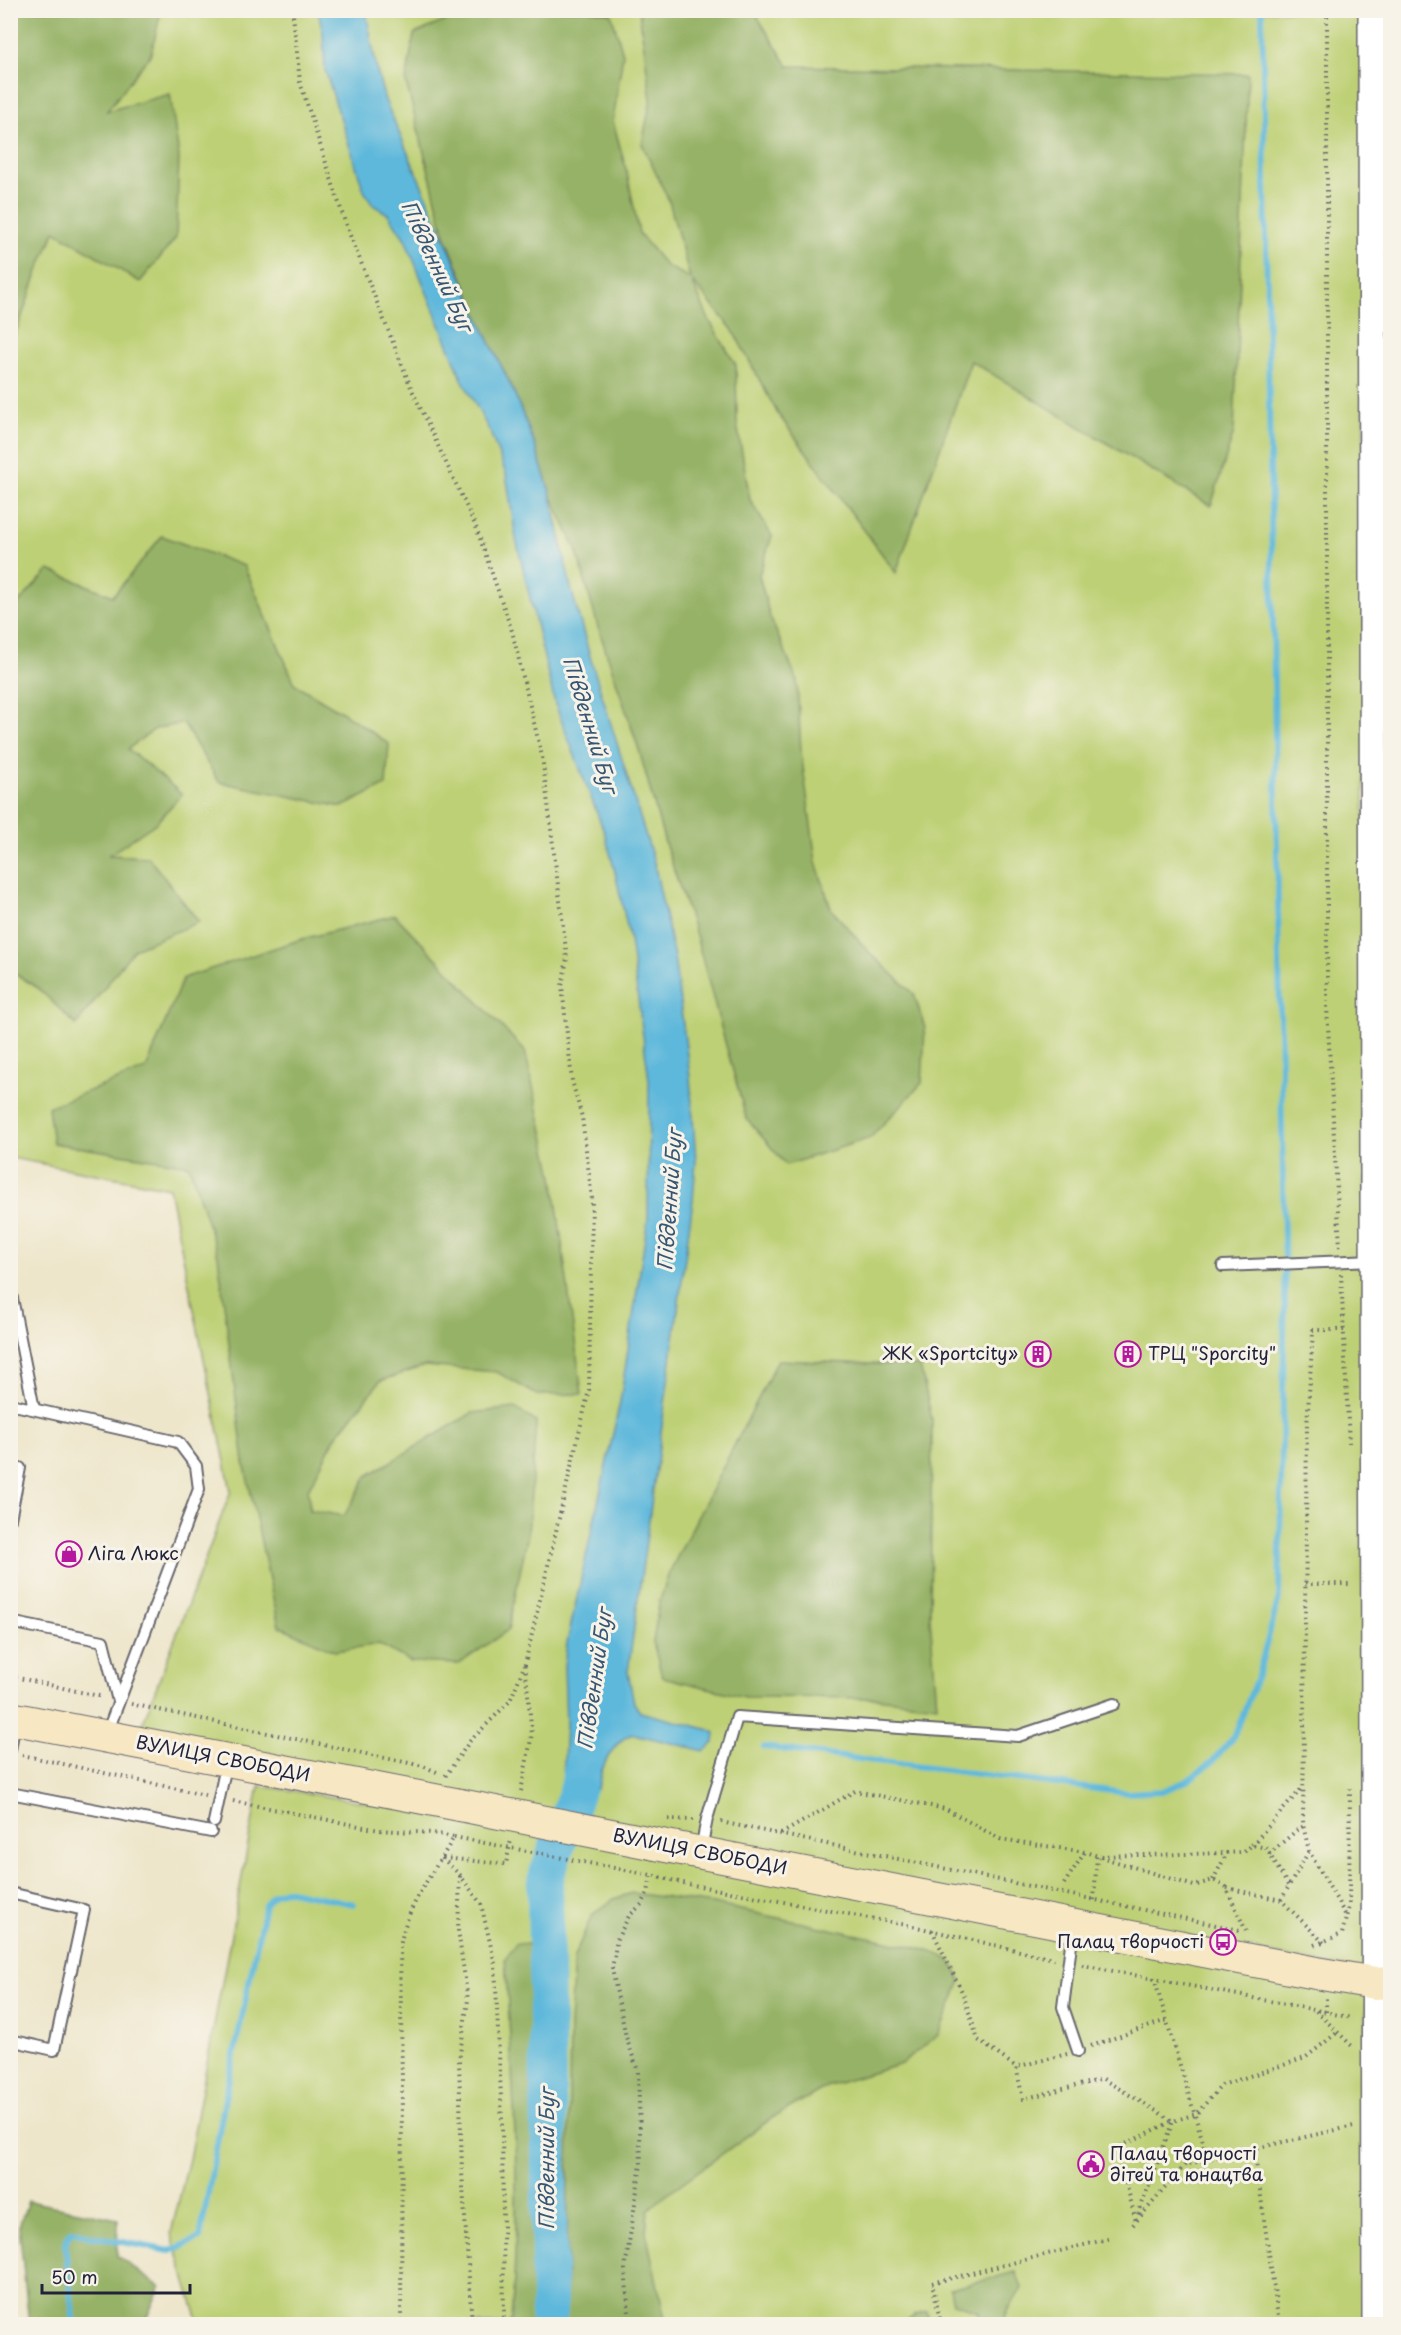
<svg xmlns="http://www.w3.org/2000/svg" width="1401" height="2335" font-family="'Playpen Sans',sans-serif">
  <rect width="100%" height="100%" fill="#f7f3e8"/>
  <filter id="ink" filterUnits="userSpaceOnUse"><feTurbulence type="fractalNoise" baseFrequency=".0167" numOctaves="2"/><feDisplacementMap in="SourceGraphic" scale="12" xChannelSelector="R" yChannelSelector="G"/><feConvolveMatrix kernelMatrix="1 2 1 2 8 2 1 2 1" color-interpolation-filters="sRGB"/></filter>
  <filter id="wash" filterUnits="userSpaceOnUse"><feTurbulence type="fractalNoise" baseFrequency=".008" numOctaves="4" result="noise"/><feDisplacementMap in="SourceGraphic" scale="24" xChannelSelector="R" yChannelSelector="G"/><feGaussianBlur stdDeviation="1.35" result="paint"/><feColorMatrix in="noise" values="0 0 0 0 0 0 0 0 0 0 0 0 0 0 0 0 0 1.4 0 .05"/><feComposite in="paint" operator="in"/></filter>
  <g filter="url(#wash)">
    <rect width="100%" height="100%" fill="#eee6cb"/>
    <g fill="#bdd074" stroke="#707958" stroke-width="1.5">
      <path d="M 10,11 L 1363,11 L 1366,1972 L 139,1733 L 231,1491 L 169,1188 L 11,1158 Z"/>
      <path d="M 259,1786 L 458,1816 L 1366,1991 L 1368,2324 L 199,2324 L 171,2233 L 189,2159 Z"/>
    </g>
    <g fill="#96b266" stroke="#5c6a50" stroke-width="1.5">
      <path d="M 11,10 L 161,11 L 151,54 L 107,111 L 170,94 L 179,157 L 176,238 L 140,282 L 55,231 L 36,276 L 11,347 Z"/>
      <path d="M 479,10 L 588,10 L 611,13 L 623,54 L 613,121 L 627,173 L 639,233 L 666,266 L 690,278 L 669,201 L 642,144 L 651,99 L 639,11 L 754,11 L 788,66 L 1248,74 L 1234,431 L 1211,506 L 971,361 L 896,573 L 778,414 L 732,329 L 692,281 L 709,320 L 736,365 L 737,424 L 750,500 L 772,536 L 759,575 L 770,617 L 797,680 L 801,752 L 816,862 L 831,909 L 870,953 L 914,994 L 925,1028 L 922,1083 L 870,1138 L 786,1165 L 746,1118 L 696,936 L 665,843 L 639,750 L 598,627 L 576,549 L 551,495 L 534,443 L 514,392 L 485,332 L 445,235 L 406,82 L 414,34 L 466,12 Z"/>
      <path d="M 162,536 L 244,566 L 295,684 L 345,714 L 389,744 L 386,785 L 342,807 L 219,782 L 183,723 L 155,729 L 128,749 L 182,794 L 156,823 L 109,855 L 148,857 L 199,922 L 134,949 L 76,1025 L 38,988 L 11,971 L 11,611 L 49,570 L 113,596 Z"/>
      <path d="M 395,915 L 525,1051 L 553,1176 L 582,1394 L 537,1395 L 497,1372 L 425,1366 L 380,1381 L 335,1438 L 308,1490 L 310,1510 L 344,1516 L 367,1476 L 472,1413 L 515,1408 L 536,1422 L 528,1534 L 508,1630 L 459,1664 L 411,1662 L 379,1644 L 335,1651 L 279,1626 L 244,1462 L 218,1256 L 189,1165 L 53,1143 L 48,1107 L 146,1069 L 183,978 L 299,940 Z"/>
      <path d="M 778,1360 L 920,1366 L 932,1419 L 930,1617 L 937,1705 L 876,1698 L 745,1697 L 662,1677 L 653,1642 L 659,1603 L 669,1573 Z"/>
      <path d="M 632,1893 L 713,1904 L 915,1947 C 941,1955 951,1954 961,1981 L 938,2035 L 901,2064 L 826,2087 L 772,2118 L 664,2196 L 648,2211 L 646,2232 L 666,2324 L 566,2324 L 570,2025 L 574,1957 L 592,1915 L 614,1899 Z"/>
      <path d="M 516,1943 L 532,1945 L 537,1967 L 542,2233 L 537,2324 L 508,2324 L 511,2320 C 522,2200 513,2079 505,1959 Z"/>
      <path d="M 28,2201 L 118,2219 L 117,2256 L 160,2287 L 144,2324 L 29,2324 L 19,2226 Z"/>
      <path d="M 1016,2272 L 1022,2287 C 1016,2301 1004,2310 1003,2324 L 971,2324 L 979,2318 L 979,2311 L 953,2303 L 950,2289 Z"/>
      <path d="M 927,2311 L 930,2324 L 900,2324 L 916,2314 Z"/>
    </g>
    <path fill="#5db8db" stroke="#406d8b" stroke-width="1.5" d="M 318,11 L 366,11 L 377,71 L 385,100 L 485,332 L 514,392 L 534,443 L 551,495 L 571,588 L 591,660 L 654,862 L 674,957 L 690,1077 L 696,1161 L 693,1200 L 628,1672 L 634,1703 L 640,1712 L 710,1730 L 715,1733 L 714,1743 L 704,1751 L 634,1734 C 617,1738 608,1755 602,1770 C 599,1778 601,1787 593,1792 L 567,1786 L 563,1779 L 566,1724 L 564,1666 L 567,1643 L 620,1402 L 648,1218 L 649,1080 L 630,940 L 615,872 L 605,834 L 555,704 L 516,539 L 506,474 L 490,432 L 462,379 L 405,239 L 388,214 L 373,205 L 364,191 L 325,70 L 323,33 Z"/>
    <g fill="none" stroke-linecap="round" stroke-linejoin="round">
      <g stroke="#5db8db" stroke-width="6">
        <path d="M 764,1747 L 1127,1793 L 1162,1791 L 1187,1781 L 1211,1763 L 1235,1735 L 1258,1675 L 1279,1598 L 1285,1293 L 1262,10"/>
        <path d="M 74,2324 L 65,2244 L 70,2232 L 170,2251 L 200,2238 L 225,2099 L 265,1905 L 273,1894 L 285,1890 L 354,1904"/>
      </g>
      <path stroke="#5db8db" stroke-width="36" d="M 549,2324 L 549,2145 L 545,1889 L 547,1874 L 578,1788 L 587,1740"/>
    </g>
  </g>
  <g filter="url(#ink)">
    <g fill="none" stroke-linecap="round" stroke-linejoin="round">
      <g stroke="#69676d" stroke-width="14">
        <g id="service">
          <path d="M 1223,1266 L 1374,1260"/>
          <path d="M 10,1288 L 34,1409"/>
          <path d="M 10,1404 L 178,1442 L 196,1466 L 199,1489 L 107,1733"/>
          <path d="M 10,1466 L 20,1468 L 10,1519"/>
          <path d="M 10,1622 L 103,1641 L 118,1701"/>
          <path d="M 10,1750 L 15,1721"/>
          <path d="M 10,1793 L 211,1832"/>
          <path d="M 214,1822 L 227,1761"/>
          <path d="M 701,1849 L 707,1819 L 737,1717 L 1018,1736 L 1114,1704"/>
          <path d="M 10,1893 L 84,1910 L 54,2050 L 10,2040"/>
          <path d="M 1073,1929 L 1063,2007 L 1078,2051"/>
        </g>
      </g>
      <g stroke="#69676d" stroke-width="30">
        <path id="tertiary" d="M 1372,10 L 1376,2324"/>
      </g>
      <g stroke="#69676d" stroke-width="34">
        <g id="secondary">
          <path d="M 10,1718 L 460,1805"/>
          <path d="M 656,1844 L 1316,1973 L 1375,1983 L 1390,1982"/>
        </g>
      </g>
      <g stroke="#69676d" stroke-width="4" stroke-dasharray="1.5 4.5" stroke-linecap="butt">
        <path d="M 291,10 L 293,15 L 300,82 L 346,225 L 412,390 L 476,527 L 512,631 L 542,756 L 567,958 L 562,986 L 572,1081 L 582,1117 L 592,1199 L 589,1390 L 525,1664 L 510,1701 L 470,1741 L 444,1778"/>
        <path d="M 1327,10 L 1327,1007 L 1340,1248"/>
        <path d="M 1341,1274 L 1349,1443"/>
        <path d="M 1344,1330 L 1313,1330 L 1307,1426 L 1303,1825 L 1309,1851 L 1346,1916"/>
        <path d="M 1305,1584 L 1351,1584"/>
        <path d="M 10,1676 L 103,1697"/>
        <path d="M 131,1704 L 423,1766 L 439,1773"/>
        <path d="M 22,1755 L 205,1795"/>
        <path d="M 521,1791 L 532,1734 L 525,1665"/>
        <path d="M 233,1801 L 379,1830 L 433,1833 L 454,1837 C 433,1874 406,1905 400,1948 L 402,2082 L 401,2324"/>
        <path d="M 668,1819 L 693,1820"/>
        <path d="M 721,1822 L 1240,1930"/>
        <path d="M 781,1834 L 855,1791 L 946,1809 L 1000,1839 L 1085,1852 L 1194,1886 L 1213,1880 L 1226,1887 L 1246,1931"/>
        <path d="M 1252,1845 L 1303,1787"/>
        <path d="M 1269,1854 L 1303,1825"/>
        <path d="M 442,1858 L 460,1875 L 481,1904 L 495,1964 L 502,2121 L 504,2324"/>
        <path d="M 443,1858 L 506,1864 L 511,1840"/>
        <path d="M 460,1876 L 458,1930 L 468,2000 L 459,2060 L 462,2172 L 472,2324"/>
        <path d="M 1213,1880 L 1227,1853 L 1244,1852 L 1252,1845 L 1266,1848 L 1289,1887"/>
        <path d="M 1064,1884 L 1085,1852"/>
        <path d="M 1227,1888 L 1281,1900 L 1324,1943"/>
        <path d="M 1094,1900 L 1097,1856 L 1227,1853"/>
        <path d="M 1281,1900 L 1309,1851"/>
        <path d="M 932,1930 L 963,1994 L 978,2040 L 1016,2067"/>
        <path d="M 1315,1945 L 1342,1934 L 1349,1906 L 1350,1786"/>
        <path d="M 1082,1965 L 1326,2012 L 1351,2018"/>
        <path d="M 1154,1978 L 1208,2159 L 1354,2126"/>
        <path d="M 1316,2011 L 1353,2047"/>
        <path d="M 1326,2012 L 1326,1997"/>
        <path d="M 1091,2046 L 1167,2020"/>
        <path d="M 1067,2054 L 1016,2067 L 1023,2099 L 1103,2079 L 1173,2121 L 1117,2148 L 1136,2221"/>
        <path d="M 1254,2148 L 1279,2324"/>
        <path d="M 1136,2220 L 1173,2121 L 1196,2114 L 1222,2085 L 1305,2058 L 1338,2032"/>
        <path d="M 1133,2225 L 1185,2165 L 1208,2159"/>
        <path d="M 630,2324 L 625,2269 L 641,2164 L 638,2071 L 626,2037 L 612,1969 L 617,1939 L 629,1916 L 642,1904 L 648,1893 L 651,1875 L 683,1883 L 917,1927 L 1054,1959"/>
        <path d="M 941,2324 L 932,2283 L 1108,2239"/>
      </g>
      <use href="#service" stroke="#fff" stroke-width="10"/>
      <use href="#tertiary" stroke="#fff" stroke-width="27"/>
      <use href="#secondary" stroke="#f7e8c3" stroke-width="32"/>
      <g stroke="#69676d" stroke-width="34" stroke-linecap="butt">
        <path id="secondary-bridge" d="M 460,1805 L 656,1844"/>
      </g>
      <path stroke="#69676d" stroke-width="4" stroke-dasharray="1.5 4.5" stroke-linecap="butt" d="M 454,1837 L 651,1875"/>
      <use href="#secondary-bridge" stroke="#f7e8c3" stroke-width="32"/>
    </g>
  </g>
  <defs>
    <g id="building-ring" transform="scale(1.35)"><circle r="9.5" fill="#f7f3e8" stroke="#b5179e" stroke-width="1.5"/><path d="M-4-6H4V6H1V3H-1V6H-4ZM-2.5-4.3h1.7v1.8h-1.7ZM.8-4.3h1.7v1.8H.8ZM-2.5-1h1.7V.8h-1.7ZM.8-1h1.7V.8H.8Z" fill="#b5179e"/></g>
    <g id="shop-ring" transform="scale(1.35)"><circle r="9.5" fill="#f7f3e8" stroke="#b5179e" stroke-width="1.5"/><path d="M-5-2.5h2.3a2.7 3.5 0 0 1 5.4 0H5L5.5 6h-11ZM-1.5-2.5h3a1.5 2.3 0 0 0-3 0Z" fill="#b5179e"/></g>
    <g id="bus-ring" transform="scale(1.35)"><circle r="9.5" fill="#f7f3e8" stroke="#b5179e" stroke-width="1.5"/><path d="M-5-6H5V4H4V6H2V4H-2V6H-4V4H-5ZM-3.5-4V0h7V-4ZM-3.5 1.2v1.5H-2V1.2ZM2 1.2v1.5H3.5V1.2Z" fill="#b5179e"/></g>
    <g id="civic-ring" transform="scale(1.35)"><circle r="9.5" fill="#f7f3e8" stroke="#b5179e" stroke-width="1.5"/><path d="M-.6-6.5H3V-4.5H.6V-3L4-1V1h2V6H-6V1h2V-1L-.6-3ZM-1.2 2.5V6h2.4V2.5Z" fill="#b5179e"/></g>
  </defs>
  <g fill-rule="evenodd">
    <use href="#building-ring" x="1038" y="1354"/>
    <use href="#building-ring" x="1128" y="1354"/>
    <use href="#shop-ring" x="69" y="1554"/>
    <use href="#bus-ring" x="1223" y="1942"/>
    <use href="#civic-ring" x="1091" y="2164"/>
  </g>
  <g text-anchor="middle" stroke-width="6" stroke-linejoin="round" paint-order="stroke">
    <g font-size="18" fill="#22223b" stroke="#f7f3e8" text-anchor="start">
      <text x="1018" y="1360" text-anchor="end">ЖК «Sportcity»</text>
      <text x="1148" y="1360">ТРЦ "Sporcity"</text>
      <text x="88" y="1560">Ліга Люкс</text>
      <text x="1204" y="1948" text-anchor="end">Палац творчості</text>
      <text x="1110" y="2160">Палац творчості<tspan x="1110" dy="21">дітей та юнацтва</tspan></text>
    </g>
    <g font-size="18" fill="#22223b" stroke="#f7f3e8">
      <text transform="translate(223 1759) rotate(11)" y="6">ВУЛИЦЯ СВОБОДИ</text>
      <text transform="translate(700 1852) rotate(11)" y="6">ВУЛИЦЯ СВОБОДИ</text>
    </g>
    <g font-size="20" font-style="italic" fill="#375673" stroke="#f7f3e8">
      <text transform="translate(437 266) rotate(65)" y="7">Південний Буг</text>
      <text transform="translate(590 725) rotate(73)" y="7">Південний Буг</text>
      <text transform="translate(670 1200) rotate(-86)" y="7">Південний Буг</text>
      <text transform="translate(595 1679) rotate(-82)" y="7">Південний Буг</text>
      <text transform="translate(547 2159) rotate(-90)" y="7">Південний Буг</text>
    </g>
  </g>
  <rect width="1401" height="2335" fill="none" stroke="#f7f3e8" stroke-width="36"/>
  <path d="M42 2284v9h148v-9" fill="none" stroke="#22223b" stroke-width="3"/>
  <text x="51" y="2284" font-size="18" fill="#22223b" stroke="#f7f3e8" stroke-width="4.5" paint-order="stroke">50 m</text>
</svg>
